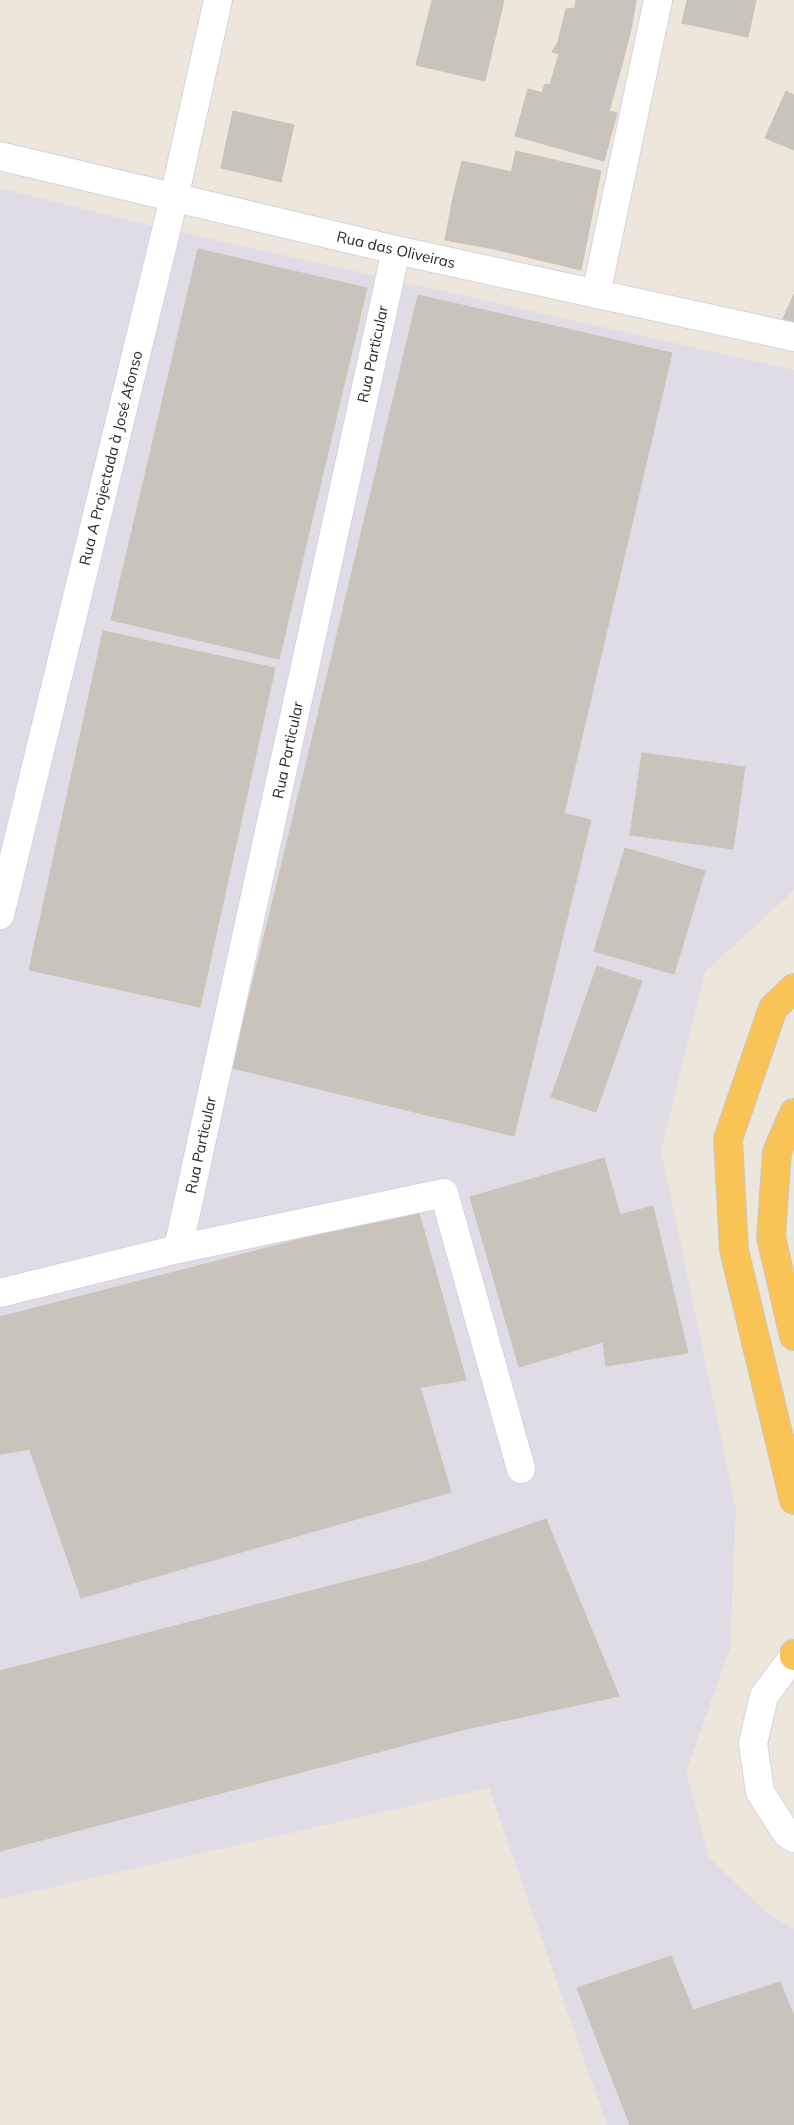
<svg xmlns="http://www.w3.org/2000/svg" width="794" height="2125" font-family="Mulish,sans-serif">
  <rect width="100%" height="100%" fill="#ede6db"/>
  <path fill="#dfdce5" d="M 0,188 L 136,222 L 794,370 L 794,890 L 705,972 L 661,1151 L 736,1509 L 730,1648 L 686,1772 L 709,1857 L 767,1913 L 794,1929 L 794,2125 L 607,2125 L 489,1788 L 0,1899 Z"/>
  <g fill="#c8c3bb" stroke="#c8c3b5">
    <path d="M 432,0 L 504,0 L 485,81 L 416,65 Z"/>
    <path d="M 576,0 L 636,0 L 632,25 L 575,8 Z"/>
    <path d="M 687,0 L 756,0 L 748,37 L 682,23 Z"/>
    <path d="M 575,8 L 632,25 L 623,61 L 558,42 L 566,9 Z"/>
    <path d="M 558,42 L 623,61 L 609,111 L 542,92 L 545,84 L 550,85 L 559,54 L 552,52 Z"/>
    <path d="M 528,89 L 617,113 L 604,161 L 515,136 Z"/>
    <path d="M 786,91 L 794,95 L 794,150 L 765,138 Z"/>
    <path d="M 233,111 L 294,125 L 281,182 L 221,168 Z"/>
    <path d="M 516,151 L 601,171 L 581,270 L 494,249 Z"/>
    <path d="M 462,161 L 512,172 L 502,214 L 452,202 Z"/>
    <path d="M 452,202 L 502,214 L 494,249 L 445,240 Z"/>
    <path d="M 198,249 L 367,288 L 279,659 L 111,620 Z"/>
    <path d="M 794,294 L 794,326 L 781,323 Z"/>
    <path d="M 418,295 L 672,353 L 564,813 L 309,752 Z"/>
    <path d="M 103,631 L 275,668 L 200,1007 L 29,970 Z"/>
    <path d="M 309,752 L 591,820 L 514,1136 L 232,1068 Z"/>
    <path d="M 642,753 L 745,767 L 733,849 L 630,835 Z"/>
    <path d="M 625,848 L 705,871 L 674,974 L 594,951 Z"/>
    <path d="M 597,966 L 642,981 L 596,1112 L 551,1097 Z"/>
    <path d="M 604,1158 L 620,1215 L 653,1206 L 688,1353 L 606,1366 L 603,1342 L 519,1367 L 470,1197 Z"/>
    <path d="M 418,1209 L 466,1380 L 0,1454 L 0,1317 Z"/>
    <path d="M 420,1387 L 451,1492 L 259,1547 L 216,1420 Z"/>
    <path d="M 216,1420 L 259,1547 L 81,1598 L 30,1450 Z"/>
    <path d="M 546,1519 L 619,1696 L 466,1729 L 423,1562 Z"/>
    <path d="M 423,1562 L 466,1729 L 0,1851 L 0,1671 Z"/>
    <path d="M 671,1956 L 693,2010 L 780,1982 L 794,2016 L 794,2125 L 630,2125 L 577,1988 Z"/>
  </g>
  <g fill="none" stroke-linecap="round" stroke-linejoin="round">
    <g stroke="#d1d3e3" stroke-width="30">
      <g id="minor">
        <path d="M 0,156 L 396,250 L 794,337"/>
        <path d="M 596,294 L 658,0"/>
        <path d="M 0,915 L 174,198 L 218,0"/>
        <path d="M 178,1249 L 396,250"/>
        <path d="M 0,1293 L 178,1249 L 444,1193 L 521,1469"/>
      </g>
    </g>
    <g stroke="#d1d3e3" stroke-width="30">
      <path id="tertiary" d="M 794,1656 L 764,1696 L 753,1743 L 760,1792 L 787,1834 L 794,1838"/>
    </g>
    <g stroke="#c8c8c8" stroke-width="30">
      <g id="trunk">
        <path d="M 794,988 L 773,1008 L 728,1139 L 734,1250 L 794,1500"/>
        <path d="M 794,1113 L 777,1152 L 771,1237 L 794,1336"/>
        <path d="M 794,1656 L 794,1654"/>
      </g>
    </g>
    <use href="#minor" stroke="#fff" stroke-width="28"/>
    <use href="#tertiary" stroke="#fff" stroke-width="28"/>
    <use href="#trunk" stroke="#fac356" stroke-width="28"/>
  </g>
  <g text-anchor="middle" stroke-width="5" stroke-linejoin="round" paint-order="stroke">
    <g font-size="15" fill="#2a2a2a" stroke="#fff">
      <text transform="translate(396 250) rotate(13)" y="5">Rua das Oliveiras</text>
      <text transform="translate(373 354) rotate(-78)" y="5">Rua Particular</text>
      <text transform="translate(111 458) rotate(-76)" y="5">Rua A Projectada à José Afonso</text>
      <text transform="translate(288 750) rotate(-78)" y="5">Rua Particular</text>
      <text transform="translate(201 1145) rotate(-78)" y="5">Rua Particular</text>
    </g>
  </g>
</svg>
